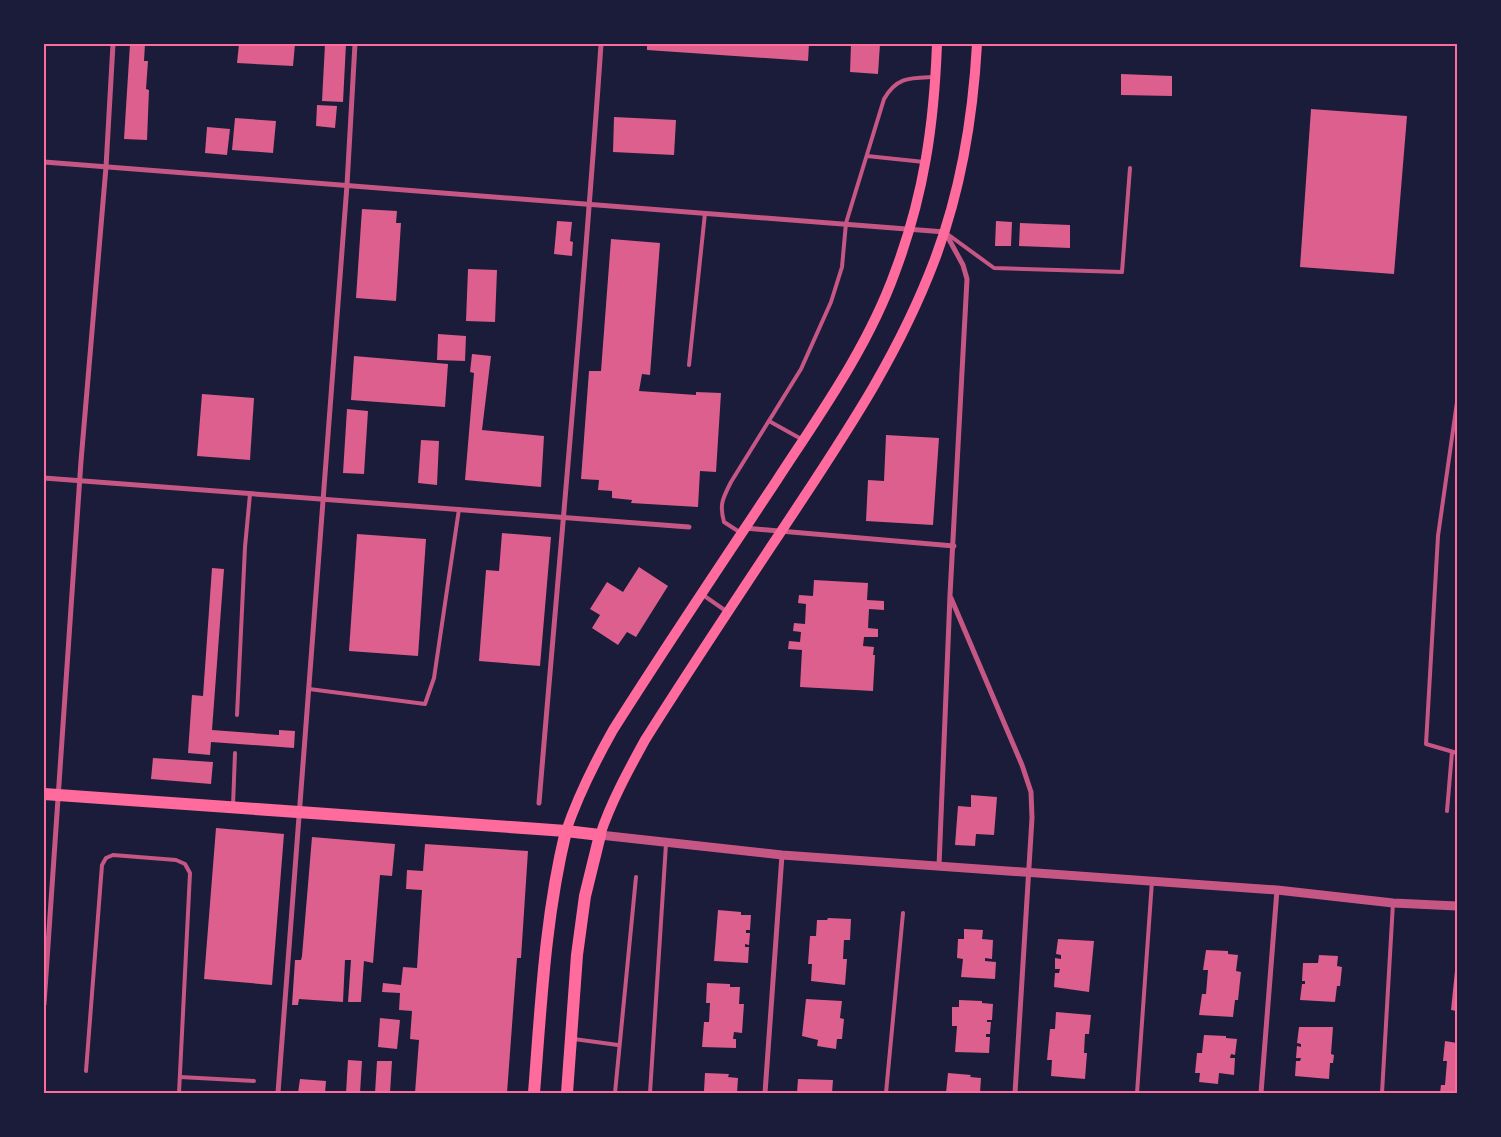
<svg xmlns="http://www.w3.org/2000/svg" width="1501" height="1137" font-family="'Golos Text',sans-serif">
  <rect width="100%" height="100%" fill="#1b1b3a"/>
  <g fill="#dd5f8e">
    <path d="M 130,44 L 145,44 L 144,61 L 148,61 L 146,89 L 149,90 L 147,140 L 124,139 Z"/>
    <path d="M 239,44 L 295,44 L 293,66 L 237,63 Z"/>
    <path d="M 325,44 L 346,44 L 343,102 L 322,101 Z"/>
    <path d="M 647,44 L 809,44 L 808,61 L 647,50 Z"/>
    <path d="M 851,44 L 880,44 L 878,74 L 850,72 Z"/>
    <path d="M 1121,74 L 1172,76 L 1172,96 L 1121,95 Z"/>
    <path d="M 317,105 L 337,106 L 335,128 L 316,126 Z"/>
    <path d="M 1311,109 L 1407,116 L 1394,274 L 1300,267 Z"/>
    <path d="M 614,117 L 676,120 L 674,155 L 613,152 Z"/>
    <path d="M 235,118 L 276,121 L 273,153 L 232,150 Z"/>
    <path d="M 207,127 L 230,129 L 227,155 L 205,153 Z"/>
    <path d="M 362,209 L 397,211 L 396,223 L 401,223 L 396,301 L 356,298 Z"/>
    <path d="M 557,221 L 572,222 L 570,241 L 573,242 L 572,256 L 554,254 Z"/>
    <path d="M 996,221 L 1012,222 L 1011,246 L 995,246 Z"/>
    <path d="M 1020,223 L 1070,225 L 1070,248 L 1019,246 Z"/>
    <path d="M 611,239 L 660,243 L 650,375 L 642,374 L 639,391 L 696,395 L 696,392 L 721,393 L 716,472 L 700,471 L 698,507 L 631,503 L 632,500 L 612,498 L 612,491 L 598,490 L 599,480 L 581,479 L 589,371 L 601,371 Z"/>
    <path d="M 468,269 L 497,270 L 495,322 L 466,321 Z"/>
    <path d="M 438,334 L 466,336 L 465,361 L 437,360 Z"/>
    <path d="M 472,354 L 491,356 L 482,430 L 544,436 L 541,487 L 465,480 L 474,373 L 470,372 Z"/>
    <path d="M 354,356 L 448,364 L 445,407 L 351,400 Z"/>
    <path d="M 202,394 L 254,398 L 250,460 L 197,456 Z"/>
    <path d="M 347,409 L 368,411 L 364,474 L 343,473 Z"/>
    <path d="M 886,435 L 939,438 L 933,525 L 866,521 L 868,480 L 884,481 Z"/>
    <path d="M 421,440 L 439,441 L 437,485 L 418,483 Z"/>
    <path d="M 502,533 L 551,537 L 540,666 L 479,661 L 486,570 L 499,571 Z"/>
    <path d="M 357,534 L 426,539 L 418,656 L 349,651 Z"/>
    <path d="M 639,567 L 668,586 L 636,637 L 627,632 L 618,645 L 592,628 L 600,615 L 590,609 L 607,582 L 623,592 Z"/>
    <path d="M 212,568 L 224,569 L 212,730 L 279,735 L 279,730 L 295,731 L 294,748 L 211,742 L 210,755 L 188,753 L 192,695 L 203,696 Z"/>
    <path d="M 814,580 L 868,583 L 867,600 L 884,601 L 884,610 L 869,609 L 868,628 L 878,629 L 878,637 L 864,637 L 863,646 L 874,647 L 873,655 L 875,655 L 873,691 L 800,687 L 802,650 L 788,649 L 789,641 L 800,642 L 801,632 L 793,631 L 794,623 L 805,624 L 806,604 L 798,603 L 799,595 L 813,596 Z"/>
    <path d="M 153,758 L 213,762 L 211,784 L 151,779 Z"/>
    <path d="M 971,795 L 997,797 L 994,835 L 976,834 L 975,846 L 955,845 L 958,806 L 971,807 Z"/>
    <path d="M 216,828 L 284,834 L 272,985 L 204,979 Z"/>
    <path d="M 312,837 L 395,844 L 392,876 L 380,875 L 373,963 L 364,961 L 361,1002 L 348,1002 L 351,960 L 345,960 L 343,1002 L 299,999 L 298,1005 L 292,1005 L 295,960 L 301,960 L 302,956 Z"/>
    <path d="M 425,844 L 528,851 L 521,958 L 517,958 L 507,1093 L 415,1093 L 419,1040 L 410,1039 L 412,1011 L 399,1010 L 400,993 L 382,992 L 383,983 L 401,985 L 403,967 L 417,968 L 422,890 L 406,889 L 407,870 L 423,871 Z"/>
    <path d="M 718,910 L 741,912 L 741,915 L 751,915 L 750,930 L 746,930 L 746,933 L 750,933 L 749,945 L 745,944 L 745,947 L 749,947 L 748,963 L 714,961 Z"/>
    <path d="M 828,918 L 851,919 L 850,940 L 844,940 L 843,959 L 847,959 L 845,985 L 811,981 L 812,964 L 808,964 L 810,936 L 816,936 L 817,920 L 827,920 Z"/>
    <path d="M 964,929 L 983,930 L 982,939 L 993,940 L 992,959 L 985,958 L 985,961 L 996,962 L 995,979 L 961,977 L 963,959 L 957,958 L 958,939 L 964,939 Z"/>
    <path d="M 1058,939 L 1094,941 L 1089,992 L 1054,987 L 1055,973 L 1059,973 L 1060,969 L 1055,969 L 1055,958 L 1061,959 L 1061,955 L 1056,954 Z"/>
    <path d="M 1206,950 L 1228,951 L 1228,954 L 1238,955 L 1236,971 L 1241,972 L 1238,1000 L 1235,1000 L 1233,1017 L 1199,1015 L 1202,994 L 1206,994 L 1208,970 L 1203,970 Z"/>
    <path d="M 1319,955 L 1338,956 L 1337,966 L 1342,967 L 1340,986 L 1337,986 L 1335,1002 L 1300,1000 L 1302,984 L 1305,984 L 1305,981 L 1302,981 L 1303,963 L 1318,963 Z"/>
    <path d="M 1456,961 L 1457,961 L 1457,1011 L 1451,1010 Z"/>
    <path d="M 707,983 L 730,984 L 730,987 L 740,987 L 739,1004 L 744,1004 L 742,1033 L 734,1032 L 733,1039 L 736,1039 L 736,1048 L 702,1047 L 704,1022 L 709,1022 L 710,1003 L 706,1003 Z"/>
    <path d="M 806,999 L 842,1001 L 840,1018 L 844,1019 L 842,1039 L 837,1039 L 836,1049 L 817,1046 L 818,1040 L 802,1036 Z"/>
    <path d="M 959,1000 L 982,1001 L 982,1003 L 993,1004 L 992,1020 L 987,1020 L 987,1022 L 991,1022 L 990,1034 L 986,1034 L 986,1037 L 990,1037 L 989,1053 L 955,1052 L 957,1026 L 952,1026 L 952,1007 L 959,1007 Z"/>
    <path d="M 1056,1012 L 1091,1015 L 1089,1034 L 1085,1034 L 1084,1053 L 1087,1053 L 1085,1079 L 1051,1076 L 1052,1060 L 1047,1060 L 1050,1029 L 1055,1029 Z"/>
    <path d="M 380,1018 L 400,1020 L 397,1049 L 378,1047 Z"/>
    <path d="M 1299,1027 L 1333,1027 L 1331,1054 L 1334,1055 L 1333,1063 L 1330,1063 L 1329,1079 L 1295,1076 L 1296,1061 L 1300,1061 L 1301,1058 L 1296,1058 L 1297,1046 L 1301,1047 L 1301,1044 L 1297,1043 Z"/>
    <path d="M 1204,1035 L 1226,1036 L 1226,1038 L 1237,1039 L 1235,1055 L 1231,1054 L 1230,1058 L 1235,1058 L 1234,1075 L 1219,1073 L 1218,1084 L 1199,1082 L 1200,1073 L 1195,1073 L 1197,1053 L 1202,1053 Z"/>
    <path d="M 1445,1041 L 1457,1043 L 1457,1093 L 1440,1093 L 1441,1085 L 1445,1085 L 1447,1061 L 1443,1061 Z"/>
    <path d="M 348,1060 L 362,1061 L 360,1093 L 346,1093 Z"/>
    <path d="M 377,1061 L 392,1061 L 390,1093 L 375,1093 Z"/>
    <path d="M 705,1073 L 729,1074 L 728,1077 L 738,1078 L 737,1093 L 698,1093 L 698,1091 L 704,1091 Z"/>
    <path d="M 948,1073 L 971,1075 L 970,1077 L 981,1078 L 980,1093 L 946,1093 Z"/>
    <path d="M 300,1079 L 326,1081 L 325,1093 L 298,1093 Z"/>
    <path d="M 798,1079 L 833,1080 L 832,1093 L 797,1093 Z"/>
  </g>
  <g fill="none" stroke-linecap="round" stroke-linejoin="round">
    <g stroke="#c65784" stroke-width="4">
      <path d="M 867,156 L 924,162"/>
      <path d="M 946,233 L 994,268 L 1122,272 L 1130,168"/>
      <path d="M 689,365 L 705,213"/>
      <path d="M 1457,402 L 1438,536 L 1426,744 L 1457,753"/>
      <path d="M 769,421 L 803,440"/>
      <path d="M 741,533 L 724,522 C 719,504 723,498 731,482 L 801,369 L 831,302 L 842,267 L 846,223 L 884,99 C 897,76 911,78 935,77"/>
      <path d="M 703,595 L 726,611"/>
      <path d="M 309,689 L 425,704 L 434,678 L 459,509"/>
      <path d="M 237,715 L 245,547 L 250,494"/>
      <path d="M 233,806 L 235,753"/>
      <path d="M 1447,811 L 1452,752"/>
      <path d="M 574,1039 L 618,1045"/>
      <path d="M 86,1071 L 102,865 L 106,858 L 113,855 L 176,860 L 185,864 L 190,873 L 179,1093"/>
      <path d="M 180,1077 L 254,1081"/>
      <path d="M 615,1093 L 636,877"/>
      <path d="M 650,1093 L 666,844"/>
      <path d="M 886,1093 L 903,913"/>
      <path d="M 1137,1093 L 1152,881"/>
      <path d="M 1382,1093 L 1393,903"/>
    </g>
    <g stroke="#c65784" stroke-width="5">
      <path d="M 44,162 L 945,232 L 963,265 L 967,279 L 950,595 L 939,866"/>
      <path d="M 44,478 L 689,527"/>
      <path d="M 745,528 L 954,546"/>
      <path d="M 951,598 L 1022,765 L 1031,792 L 1032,818 L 1015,1093"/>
      <path d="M 539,803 C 560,550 584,297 601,44"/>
      <path d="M 44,1004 L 81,461 L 106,167 L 113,44"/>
      <path d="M 278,1093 L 347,185 L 355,44"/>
      <path d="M 765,1093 L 782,855"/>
      <path d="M 1261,1093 L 1277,890"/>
    </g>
    <path stroke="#c65784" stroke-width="9" d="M 600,835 L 782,855 L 1277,890 L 1393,903 L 1457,906"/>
    <g stroke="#ff6b9d" stroke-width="10">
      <path d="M 566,831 C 578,796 595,762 613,730 C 666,646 722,563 777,480 C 820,414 868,347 895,272 C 924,195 934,125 937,44"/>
      <path d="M 600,835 C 611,802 628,771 645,740 C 694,662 745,586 796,509 C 850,427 900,352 935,259 C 961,190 973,117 977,44"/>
    </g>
    <g stroke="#ff6b9d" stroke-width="12">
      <path d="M 44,794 L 566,831 L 600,835 L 585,896 L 577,955 L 567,1093"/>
      <path d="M 534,1093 C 541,1005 545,917 566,831"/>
    </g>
  </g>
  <rect width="1501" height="1137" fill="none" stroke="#1b1b3a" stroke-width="90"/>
  <rect x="45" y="45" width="1411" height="1047" fill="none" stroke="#ff6b9d" stroke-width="2"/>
</svg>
